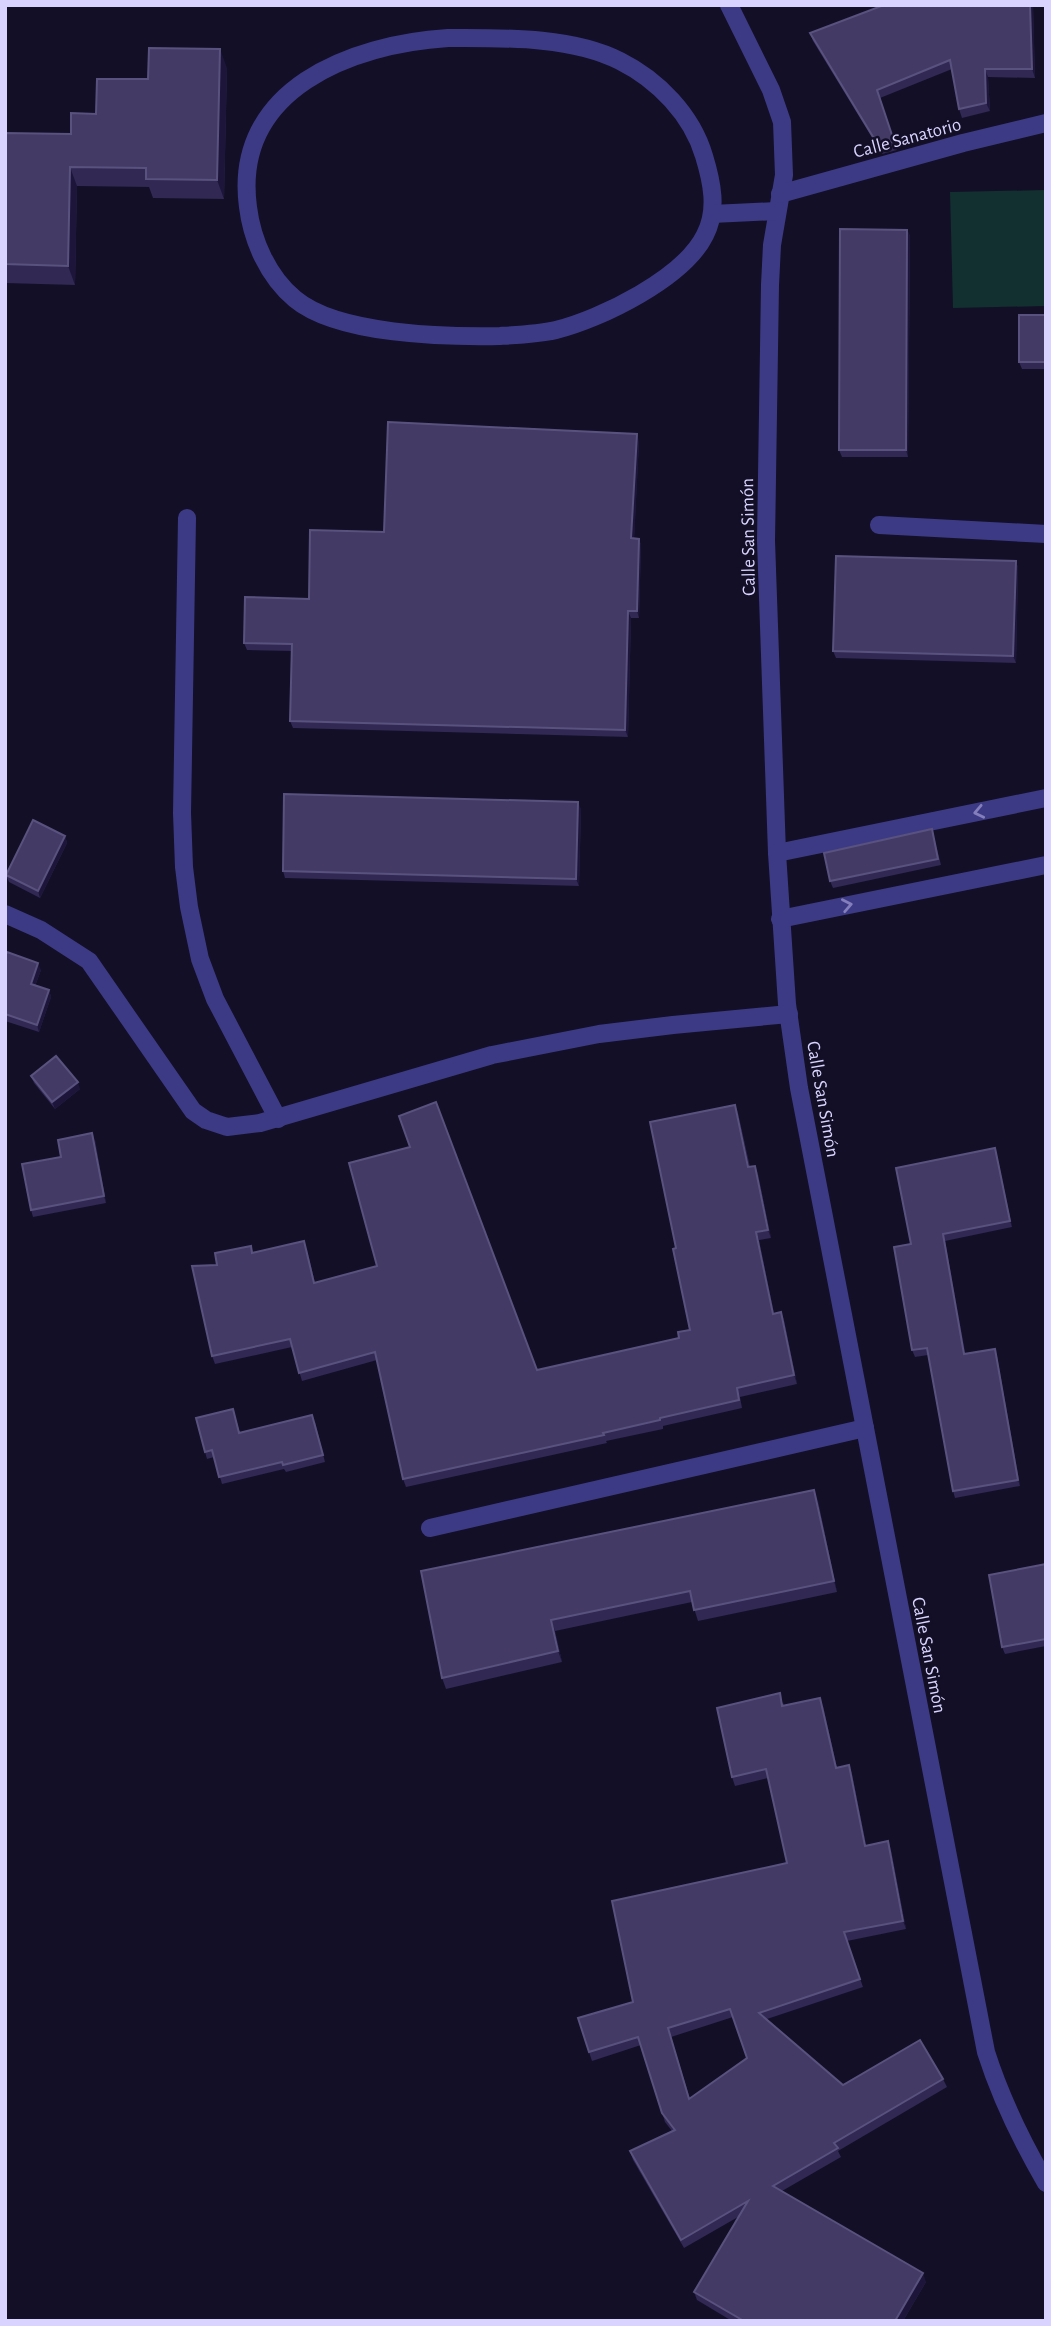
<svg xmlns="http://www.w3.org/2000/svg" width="1051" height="2326" font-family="'Alegreya Sans',sans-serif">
  <rect width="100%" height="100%" fill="#130f26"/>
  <path fill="#12302f" d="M 1046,190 L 1046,306 L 953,308 L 950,192 Z"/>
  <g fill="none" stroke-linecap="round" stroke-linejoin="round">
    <g stroke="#3d3a85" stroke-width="18">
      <path d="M 729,5 L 771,90 L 782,122 L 784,175 L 772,245 L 770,285 L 766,541 L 777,853 L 787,1004 L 799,1088 L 986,2052 C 1001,2099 1021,2140 1046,2183"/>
      <path d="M 448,38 C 502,38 571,36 620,61 C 658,80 692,115 704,156 C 712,182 718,210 705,235 C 684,278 601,319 556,330 C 539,334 518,335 500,336 C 446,337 338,335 295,299 C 268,277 252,240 248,207 C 232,89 352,44 448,38 Z"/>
      <path d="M 780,194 L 963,143 L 1046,123"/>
      <path d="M 712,214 L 777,211"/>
      <path d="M 187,518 L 182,813 L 184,867 L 189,907 L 200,959 L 215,999 L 278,1119"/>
      <path d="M 879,525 L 1046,534"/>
      <path d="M 777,853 L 1046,798"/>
      <path d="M 5,914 L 41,930 L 89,961 L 193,1111 L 206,1120 L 227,1127 L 260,1123 L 492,1055 L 599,1034 L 673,1025 L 789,1014"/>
      <path d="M 780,919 L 1046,865"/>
      <path d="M 430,1528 L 865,1428"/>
    </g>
  </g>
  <g fill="#312854" fill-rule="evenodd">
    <path d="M 884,5 L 1033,5 L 1035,78 L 988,77 L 990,111 L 962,118 L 959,109 L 952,69 L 880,98 L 897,150 L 882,154 L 813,41 L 810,33 Z"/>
    <path d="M 227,68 L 224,199 L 153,198 L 149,187 L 77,186 L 75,285 L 5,283 L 5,133 L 71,134 L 96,114 L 148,79 Z"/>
    <path d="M 907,230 L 910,236 L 908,457 L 842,457 L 839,450 Z"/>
    <path d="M 1046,315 L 1046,369 L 1022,369 L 1019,362 Z"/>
    <path d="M 639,441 L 634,538 L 639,539 L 641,545 L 639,618 L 631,618 L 628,737 L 293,728 L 290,721 L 292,651 L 247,650 L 244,643 L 309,599 L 384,532 Z"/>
    <path d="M 1016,561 L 1018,568 L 1016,663 L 836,658 L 833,651 Z"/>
    <path d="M 581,809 L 579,886 L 285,878 L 283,871 Z"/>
    <path d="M 932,829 L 941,865 L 833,888 L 830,881 Z"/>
    <path d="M 65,836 L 67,843 L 40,898 L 9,882 L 6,875 Z"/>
    <path d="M 5,957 L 41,970 L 35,986 L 49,990 L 51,997 L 39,1032 L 5,1021 Z"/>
    <path d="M 31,1076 L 80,1089 L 55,1109 L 34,1083 Z"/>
    <path d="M 735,1105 L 738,1113 L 750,1167 L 755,1166 L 758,1174 L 771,1238 L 759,1240 L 774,1314 L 781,1312 L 784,1320 L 797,1384 L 740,1397 L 742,1408 L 663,1426 L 663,1429 L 606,1441 L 607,1443 L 406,1487 L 403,1479 L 377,1360 L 302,1381 L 292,1347 L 215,1364 L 212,1356 L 217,1265 L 251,1246 L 253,1252 L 307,1250 L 315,1283 L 537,1370 L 679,1338 L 690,1330 L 676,1248 Z"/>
    <path d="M 95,1140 L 106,1203 L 33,1217 L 31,1210 L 61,1157 Z"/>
    <path d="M 997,1155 L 1012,1227 L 945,1241 L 965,1354 L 995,1349 L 997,1356 L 1020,1486 L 955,1498 L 953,1491 L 928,1355 L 915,1357 L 912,1350 L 911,1244 Z"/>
    <path d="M 233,1409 L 240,1433 L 315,1422 L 325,1462 L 286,1472 L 284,1469 L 222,1484 L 214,1457 L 207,1459 L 205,1452 Z"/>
    <path d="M 818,1501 L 837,1592 L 698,1621 L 692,1602 L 555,1631 L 562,1662 L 446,1689 L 442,1678 L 421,1571 Z"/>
    <path d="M 1046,1564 L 1046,1646 L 1005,1654 L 1002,1647 Z"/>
    <path d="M 783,1702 L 784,1706 L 823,1706 L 837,1768 L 849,1765 L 852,1774 L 866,1845 L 891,1850 L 906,1929 L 847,1941 L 863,1987 L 767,2019 L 843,2085 L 943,2079 L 947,2087 L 838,2151 L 841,2157 L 782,2191 L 926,2282 L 903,2321 L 732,2321 L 697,2300 L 694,2292 L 738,2217 L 684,2248 L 633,2160 L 630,2151 L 672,2131 L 665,2122 L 641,2045 L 592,2061 L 589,2052 L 633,2002 L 787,1863 L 768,1778 L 735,1786 L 732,1777 ZM 733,2017 L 747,2058 L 690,2099 L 671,2037 Z"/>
  </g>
  <g fill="#1d163a">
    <path d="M 1030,5 L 1033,5 L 1035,78 L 1032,69 Z"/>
    <path d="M 220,49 L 227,68 L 224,199 L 217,180 Z"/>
    <path d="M 985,69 L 988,77 L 990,111 L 986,103 Z"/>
    <path d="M 70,167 L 77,186 L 75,285 L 68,266 Z"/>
    <path d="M 907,230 L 910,236 L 908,457 L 906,450 Z"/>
    <path d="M 637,434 L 639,441 L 634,545 L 631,538 Z"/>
    <path d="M 639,539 L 641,545 L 639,618 L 637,611 Z"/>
    <path d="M 1016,561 L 1018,568 L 1016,663 L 1013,656 Z"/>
    <path d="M 628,611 L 631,618 L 628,737 L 625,730 Z"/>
    <path d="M 578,802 L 581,809 L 579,886 L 576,879 Z"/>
    <path d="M 65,836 L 67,843 L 40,898 L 38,891 Z"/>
    <path d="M 38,963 L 41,970 L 33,991 L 31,984 Z"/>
    <path d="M 49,990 L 51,997 L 39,1032 L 37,1025 Z"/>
    <path d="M 78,1082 L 80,1089 L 55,1109 L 52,1102 Z"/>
    <path d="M 735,1105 L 738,1113 L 751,1176 L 748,1167 Z"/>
    <path d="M 92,1133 L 95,1140 L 106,1203 L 104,1196 Z"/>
    <path d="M 995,1148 L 997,1155 L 1012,1227 L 1010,1221 Z"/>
    <path d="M 755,1166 L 758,1174 L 771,1238 L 768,1230 Z"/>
    <path d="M 756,1232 L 759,1240 L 776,1322 L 773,1314 Z"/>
    <path d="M 943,1234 L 945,1241 L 967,1361 L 964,1354 Z"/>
    <path d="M 304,1241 L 307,1250 L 317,1291 L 314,1283 Z"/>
    <path d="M 781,1312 L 784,1320 L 797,1384 L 794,1375 Z"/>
    <path d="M 995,1349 L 997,1356 L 1020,1486 L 1018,1480 Z"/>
    <path d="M 814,1490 L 818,1501 L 837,1592 L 834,1581 Z"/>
    <path d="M 551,1620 L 555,1631 L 562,1662 L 558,1651 Z"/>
    <path d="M 820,1698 L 823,1706 L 839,1777 L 836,1768 Z"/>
    <path d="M 849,1765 L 852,1774 L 868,1854 L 865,1846 Z"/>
    <path d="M 888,1841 L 891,1850 L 906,1929 L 903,1921 Z"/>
    <path d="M 923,2273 L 926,2282 L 903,2321 L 895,2321 Z"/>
  </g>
  <g fill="#433a66" stroke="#5a527e" stroke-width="2" fill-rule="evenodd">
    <path d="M 884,5 L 1030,5 L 1032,69 L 985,69 L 986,103 L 959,109 L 950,60 L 877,90 L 894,141 L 878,145 L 810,33 Z"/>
    <path d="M 149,48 L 220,49 L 217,180 L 146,179 L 146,168 L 70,167 L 68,266 L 5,264 L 5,133 L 71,134 L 71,113 L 96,114 L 97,79 L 148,79 Z"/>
    <path d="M 840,229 L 907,230 L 906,450 L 839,450 Z"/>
    <rect x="1019" y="315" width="27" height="47"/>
    <path d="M 388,422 L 637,434 L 631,538 L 639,539 L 637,611 L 628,611 L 625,730 L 290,721 L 292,644 L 244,643 L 245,597 L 309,599 L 310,530 L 384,532 Z"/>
    <path d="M 836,556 L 1016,561 L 1013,656 L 833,651 Z"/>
    <path d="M 284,794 L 578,802 L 576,879 L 283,871 Z"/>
    <path d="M 33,820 L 65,836 L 38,891 L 6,875 Z"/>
    <path d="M 932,829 L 938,859 L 830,881 L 824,853 Z"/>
    <path d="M 7,952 L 38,963 L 31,984 L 49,990 L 37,1025 L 5,1014 L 5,957 Z"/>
    <path d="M 56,1056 L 78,1082 L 52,1102 L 31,1076 Z"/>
    <path d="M 436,1102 L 537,1370 L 679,1338 L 678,1332 L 690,1330 L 673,1249 L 676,1248 L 650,1122 L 735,1105 L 748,1167 L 755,1166 L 768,1230 L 756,1232 L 773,1314 L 781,1312 L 794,1375 L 737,1388 L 739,1400 L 660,1418 L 660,1420 L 603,1433 L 604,1435 L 403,1479 L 375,1352 L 299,1373 L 290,1339 L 212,1356 L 192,1266 L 217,1265 L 215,1253 L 251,1246 L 252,1253 L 304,1241 L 314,1283 L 377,1266 L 349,1163 L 410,1147 L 399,1116 Z"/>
    <path d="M 92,1133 L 104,1196 L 31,1210 L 22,1164 L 61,1157 L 58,1140 Z"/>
    <path d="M 995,1148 L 1010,1221 L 943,1234 L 964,1354 L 995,1349 L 1018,1480 L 953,1491 L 927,1348 L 912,1350 L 894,1247 L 911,1244 L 896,1168 Z"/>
    <path d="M 233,1409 L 239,1433 L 312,1415 L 323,1455 L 283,1465 L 282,1462 L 219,1477 L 212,1450 L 205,1452 L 196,1418 Z"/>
    <path d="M 814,1490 L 834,1581 L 694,1610 L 690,1591 L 551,1620 L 558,1651 L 442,1678 L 421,1571 Z"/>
    <path d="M 1046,1564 L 1046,1639 L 1002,1647 L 989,1575 Z"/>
    <path d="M 780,1693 L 782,1706 L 820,1698 L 836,1768 L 849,1765 L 865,1846 L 888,1841 L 903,1921 L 844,1932 L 860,1979 L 759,2013 L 843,2085 L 920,2040 L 943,2079 L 834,2143 L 838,2148 L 773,2186 L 923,2273 L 895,2321 L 744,2321 L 694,2292 L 748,2201 L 681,2240 L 630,2151 L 675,2130 L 662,2113 L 638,2037 L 589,2052 L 578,2018 L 633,2002 L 612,1901 L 787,1863 L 766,1769 L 732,1777 L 717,1708 ZM 730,2009 L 747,2058 L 689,2099 L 668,2028 Z"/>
  </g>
  <defs><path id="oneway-chevron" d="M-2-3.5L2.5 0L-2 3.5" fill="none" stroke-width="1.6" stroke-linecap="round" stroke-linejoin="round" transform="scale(1.75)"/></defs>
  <g stroke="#837fbc">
    <use href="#oneway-chevron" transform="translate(979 812) rotate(168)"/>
    <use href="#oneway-chevron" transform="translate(847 905) rotate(-11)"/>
  </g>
  <g text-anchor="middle" stroke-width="5" stroke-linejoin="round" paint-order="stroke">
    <g font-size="19" fill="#d9d4ff" stroke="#130f26">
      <text transform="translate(907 137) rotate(-15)" y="7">Calle Sanatorio</text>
      <text transform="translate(747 537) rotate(-91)" y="7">Calle San Simón</text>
      <text transform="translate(824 1099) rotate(80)" y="7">Calle San Simón</text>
      <text transform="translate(930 1655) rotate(79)" y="7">Calle San Simón</text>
    </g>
  </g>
  <rect width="1051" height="2326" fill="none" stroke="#d9d4ff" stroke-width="14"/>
</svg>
